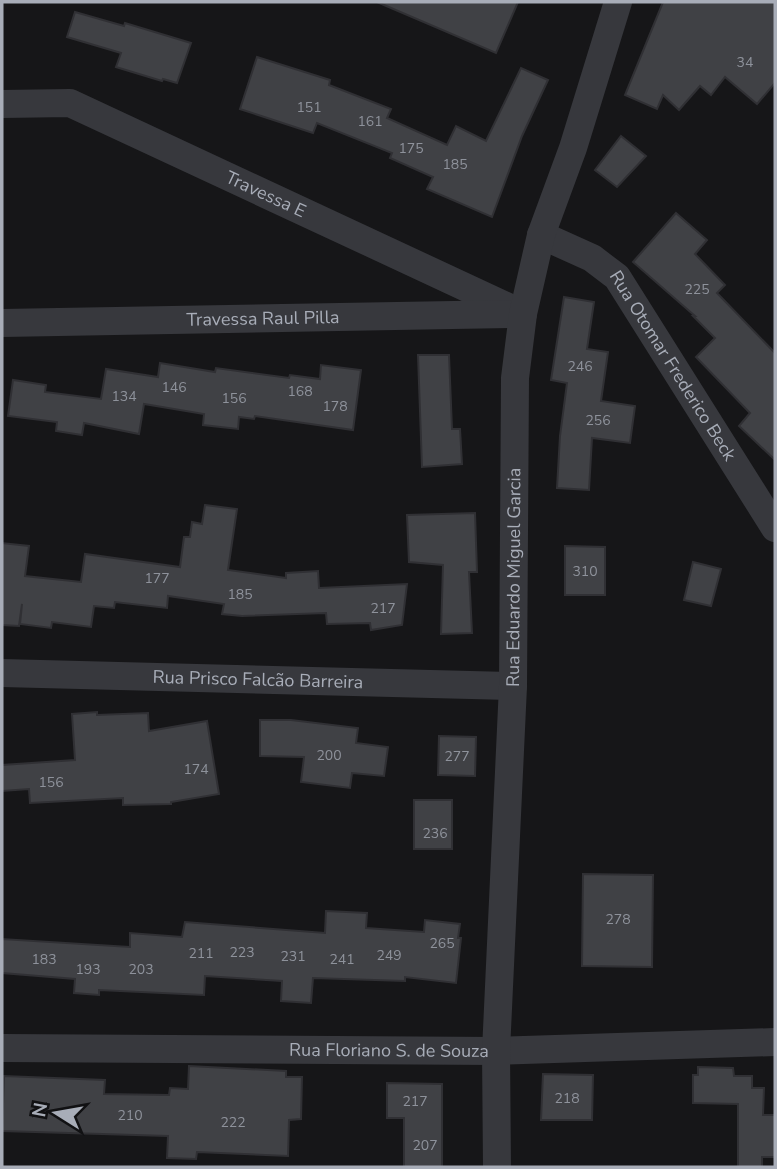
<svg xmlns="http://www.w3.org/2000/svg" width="777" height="1169" font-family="'Nunito Sans',sans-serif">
  <rect width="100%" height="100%" fill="#161618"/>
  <g fill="#404145" stroke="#303034" stroke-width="2">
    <path d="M 377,2 L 518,2 L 496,53 Z"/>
    <path d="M 663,2 L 775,2 L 775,83 L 757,104 L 725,77 L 711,95 L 700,86 L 679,110 L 663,95 L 657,109 L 625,95 Z"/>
    <path d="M 75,12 L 124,26 L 125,23 L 191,43 L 177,83 L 163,79 L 162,81 L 116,67 L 121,53 L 67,37 Z"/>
    <path d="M 257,57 L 330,80 L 329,85 L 391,109 L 387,118 L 447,145 L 456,126 L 486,141 L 521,68 L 548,80 L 522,136 L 492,217 L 427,189 L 433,177 L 390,158 L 392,153 L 317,123 L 313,133 L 240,109 Z"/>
    <path d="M 621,136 L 646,156 L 617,187 L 595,170 Z"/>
    <path d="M 676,213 L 707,240 L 695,254 L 725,285 L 717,293 L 775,353 L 775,460 L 739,426 L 750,413 L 696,357 L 715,338 L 693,316 L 695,316 L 633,262 Z"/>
    <path d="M 564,297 L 594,302 L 587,349 L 608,352 L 601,401 L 635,406 L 630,443 L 592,438 L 589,490 L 557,488 L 560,436 L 567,383 L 551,380 Z"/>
    <path d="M 418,355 L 449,355 L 452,429 L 460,429 L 462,464 L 422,467 Z"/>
    <path d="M 160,363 L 215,372 L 216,368 L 289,378 L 290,375 L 320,379 L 321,365 L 361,370 L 353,430 L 255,416 L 254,419 L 239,417 L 238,429 L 203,425 L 204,414 L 144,404 L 139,434 L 84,423 L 82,435 L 56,431 L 57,422 L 8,416 L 13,380 L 46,385 L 45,392 L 101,399 L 106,369 L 158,377 Z"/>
    <path d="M 205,505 L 237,509 L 228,570 L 286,578 L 286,573 L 318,571 L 319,588 L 407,584 L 402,625 L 371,630 L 370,623 L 327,624 L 326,613 L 242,616 L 222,614 L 224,604 L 168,596 L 167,608 L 115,602 L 114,608 L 94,606 L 91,627 L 52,622 L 51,628 L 20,624 L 22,604 L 19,626 L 2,625 L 2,543 L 29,546 L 25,576 L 81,582 L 85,554 L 180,567 L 184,537 L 190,537 L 192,522 L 202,524 Z"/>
    <path d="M 475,513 L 477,572 L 469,572 L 472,633 L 441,634 L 443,565 L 409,562 L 407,515 Z"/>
    <path d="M 565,546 L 605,547 L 605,595 L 565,595 Z"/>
    <path d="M 693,562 L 721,569 L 711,606 L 684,600 Z"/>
    <path d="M 97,712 L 97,715 L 148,713 L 149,731 L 207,721 L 219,794 L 171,802 L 171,804 L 123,805 L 123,798 L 30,803 L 29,789 L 2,791 L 2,765 L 75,760 L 72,714 Z"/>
    <path d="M 260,720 L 291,720 L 358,728 L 356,743 L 388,747 L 384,776 L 352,773 L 350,788 L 301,782 L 304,757 L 260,756 Z"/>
    <path d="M 439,736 L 476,737 L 475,776 L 438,775 Z"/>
    <rect x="414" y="800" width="38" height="49"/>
    <path d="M 583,874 L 653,875 L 652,967 L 582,966 Z"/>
    <path d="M 326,911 L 367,913 L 366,928 L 424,932 L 425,920 L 460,924 L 458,938 L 461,938 L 456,983 L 405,977 L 405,981 L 313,978 L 311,1003 L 281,1001 L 282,981 L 205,976 L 204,995 L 99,990 L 99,995 L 74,993 L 75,979 L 2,973 L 2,939 L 130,947 L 130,933 L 182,937 L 185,922 L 325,933 Z"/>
    <path d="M 189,1066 L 286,1071 L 286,1077 L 302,1077 L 301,1119 L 289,1120 L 288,1156 L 197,1152 L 196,1159 L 167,1158 L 168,1136 L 2,1131 L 4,1076 L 105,1080 L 104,1094 L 169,1095 L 170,1088 L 188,1089 Z"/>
    <path d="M 698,1067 L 733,1068 L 734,1076 L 752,1076 L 752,1088 L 764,1088 L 763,1115 L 775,1115 L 775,1157 L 762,1157 L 762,1167 L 738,1167 L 738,1104 L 693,1103 L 693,1075 L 698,1075 Z"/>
    <path d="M 543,1074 L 593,1075 L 592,1120 L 541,1120 Z"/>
    <path d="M 387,1083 L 442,1084 L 442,1167 L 404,1167 L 404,1118 L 387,1118 Z"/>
  </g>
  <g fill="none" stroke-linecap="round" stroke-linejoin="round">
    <g stroke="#37383d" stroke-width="28">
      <path id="s1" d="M 2,104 L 70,103 L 523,314"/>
      <path id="s2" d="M 541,235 L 592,258 L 617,277 L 775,528"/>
      <path id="s3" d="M 2,323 L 517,314"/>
      <path id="s4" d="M 2,673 L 513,686"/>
      <path id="s5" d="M 2,1048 L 496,1051 L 775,1042"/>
      <path id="s6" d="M 497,1167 L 496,1051 L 513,686 L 515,378 L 523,314 L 541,235 L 573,148 L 618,2"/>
    </g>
  </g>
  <g text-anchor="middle" stroke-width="7" stroke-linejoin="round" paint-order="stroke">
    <g font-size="14" fill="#8e929b">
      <text x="745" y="67">34</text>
      <text x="309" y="112">151</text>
      <text x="370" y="126">161</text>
      <text x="411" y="153">175</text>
      <text x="455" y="169">185</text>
      <text x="697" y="294">225</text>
      <text x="580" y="371">246</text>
      <text x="174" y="392">146</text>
      <text x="300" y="396">168</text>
      <text x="124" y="401">134</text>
      <text x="234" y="403">156</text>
      <text x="335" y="411">178</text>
      <text x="598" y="425">256</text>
      <text x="585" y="576">310</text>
      <text x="157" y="583">177</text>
      <text x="240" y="599">185</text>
      <text x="383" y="613">217</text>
      <text x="329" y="760">200</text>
      <text x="457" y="761">277</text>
      <text x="196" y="774">174</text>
      <text x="51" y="787">156</text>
      <text x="435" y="838">236</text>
      <text x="618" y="924">278</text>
      <text x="442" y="948">265</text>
      <text x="242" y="957">223</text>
      <text x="201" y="958">211</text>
      <text x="389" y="960">249</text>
      <text x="293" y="961">231</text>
      <text x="44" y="964">183</text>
      <text x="342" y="964">241</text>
      <text x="88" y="974">193</text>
      <text x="141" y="974">203</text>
      <text x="567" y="1103">218</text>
      <text x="415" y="1106">217</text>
      <text x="130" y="1120">210</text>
      <text x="233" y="1127">222</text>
      <text x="425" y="1150">207</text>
    </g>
    <g font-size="18" fill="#a8adb8" stroke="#111113">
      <text dy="6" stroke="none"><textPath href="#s1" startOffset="284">Travessa E</textPath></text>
      <text dy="6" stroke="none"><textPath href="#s3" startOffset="261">Travessa Raul Pilla</textPath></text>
      <text dy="6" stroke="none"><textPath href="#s2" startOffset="192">Rua Otomar Frederico Beck</textPath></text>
      <text dy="6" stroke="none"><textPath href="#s6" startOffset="590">Rua Eduardo Miguel Garcia</textPath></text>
      <text dy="6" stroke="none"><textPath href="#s4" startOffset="256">Rua Prisco Falcão Barreira</textPath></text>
      <text dy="6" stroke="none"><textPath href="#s5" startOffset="387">Rua Floriano S. de Souza</textPath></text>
    </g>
  </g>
  <rect width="777" height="1169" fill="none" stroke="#a8adb8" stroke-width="7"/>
  <g transform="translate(56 1113) rotate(281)" stroke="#111113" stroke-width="5" paint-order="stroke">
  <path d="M0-5L12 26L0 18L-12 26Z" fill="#a8adb8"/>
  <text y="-10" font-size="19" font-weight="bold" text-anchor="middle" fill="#a8adb8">N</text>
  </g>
</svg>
